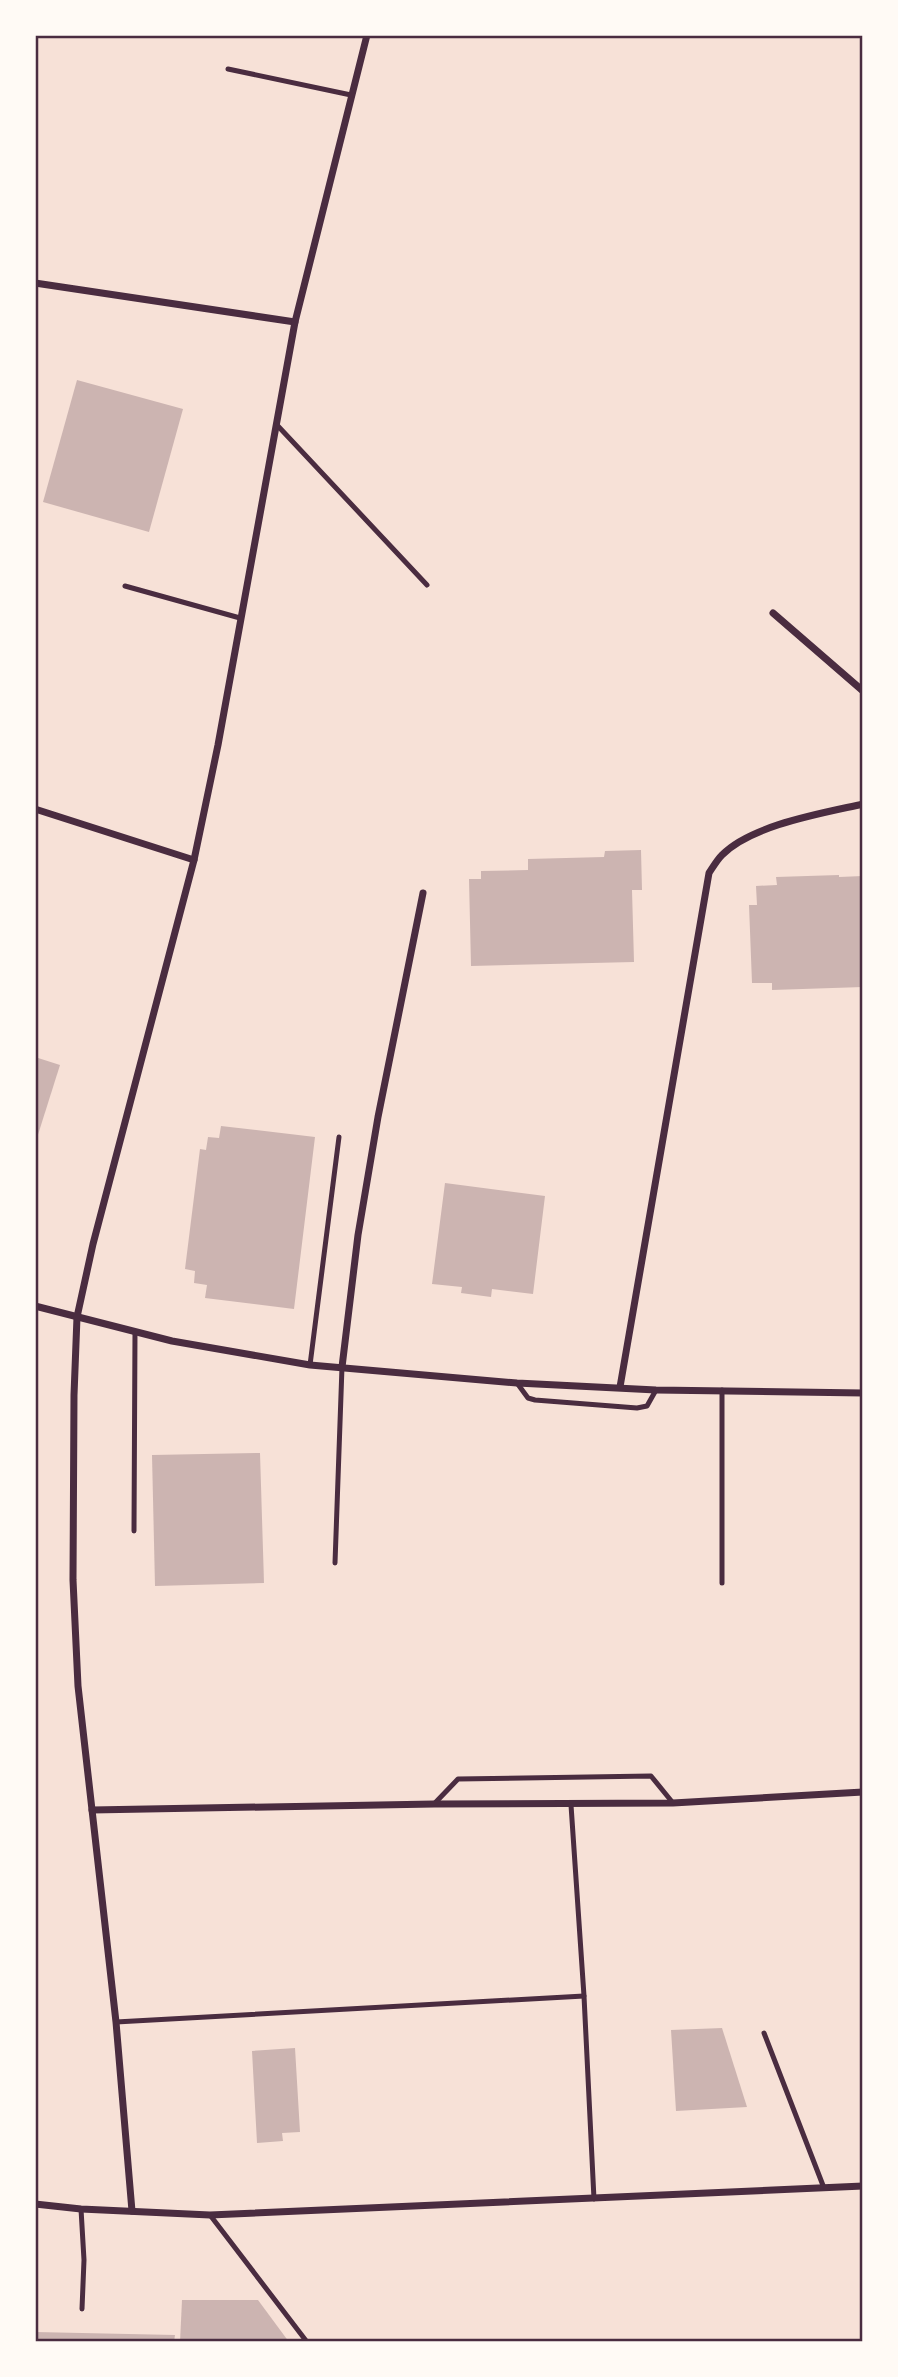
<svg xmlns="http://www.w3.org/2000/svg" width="898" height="2377" font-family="Helvetica,sans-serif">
  <rect width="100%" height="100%" fill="#f7e1d7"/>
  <g fill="#ccb4b1">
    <path d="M 77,380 L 183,409 L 149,532 L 43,502 Z"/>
    <path d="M 641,850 L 642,890 L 632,890 L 634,962 L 471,966 L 469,879 L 481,879 L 481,871 L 528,870 L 528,859 L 604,857 L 605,851 Z"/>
    <path d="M 839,875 L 839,877 L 863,876 L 863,987 L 772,990 L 772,983 L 752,983 L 749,905 L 757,905 L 756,886 L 777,885 L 776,877 Z"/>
    <path d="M 35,1057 L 60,1065 L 36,1141 L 35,1141 Z"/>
    <path d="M 221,1126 L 315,1137 L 294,1309 L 205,1298 L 207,1285 L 194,1283 L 195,1271 L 185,1269 L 200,1149 L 206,1150 L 208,1137 L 219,1138 Z"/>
    <path d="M 445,1183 L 545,1196 L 533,1294 L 492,1289 L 491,1297 L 461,1293 L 462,1287 L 432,1284 Z"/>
    <path d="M 260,1453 L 264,1583 L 155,1586 L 152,1455 Z"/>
    <path d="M 722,2028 L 747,2107 L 676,2111 L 671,2030 Z"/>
    <path d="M 295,2048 L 300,2132 L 282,2133 L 283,2141 L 257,2143 L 252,2051 Z"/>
    <path d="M 182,2300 L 258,2300 L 289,2342 L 180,2342 Z"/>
    <path d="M 35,2332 L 175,2335 L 174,2342 L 35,2342 Z"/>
  </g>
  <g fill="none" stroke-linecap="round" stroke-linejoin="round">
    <g stroke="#4a2c40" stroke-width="5">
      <path d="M 228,69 L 351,95"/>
      <path d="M 277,425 L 427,585"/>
      <path d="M 125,586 L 240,618"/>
      <path d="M 310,1365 L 339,1137"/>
      <path d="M 517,1383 L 528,1398 L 535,1400 L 637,1408 L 647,1406 L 656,1390"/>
      <path d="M 134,1531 L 135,1332"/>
      <path d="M 335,1563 L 342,1367"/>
      <path d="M 722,1583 L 722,1390"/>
      <path d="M 434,1804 L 458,1779 L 651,1776 L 673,1803"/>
      <path d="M 571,1805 L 584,1996 L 594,2199"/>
      <path d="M 116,2022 L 584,1996"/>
      <path d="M 764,2033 L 824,2188"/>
      <path d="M 81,2209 L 84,2260 L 82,2309"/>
      <path d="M 210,2215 L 307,2342"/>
    </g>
    <g stroke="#4a2c40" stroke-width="7">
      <path d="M 35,283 L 295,322"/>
      <path d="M 773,613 L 863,691"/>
      <path d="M 35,809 L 194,860"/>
      <path d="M 35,1306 L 172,1341 L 310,1365 L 517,1383 L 656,1390 L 863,1393"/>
      <path d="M 342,1367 L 358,1235 L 378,1117 L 423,893"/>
      <path d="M 620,1387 L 709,873 C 713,867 717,860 722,855 C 751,825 823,813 863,804"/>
      <path d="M 92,1810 L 434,1804 L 673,1803 L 863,1792"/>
      <path d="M 35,2204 L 81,2209 L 210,2215 L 863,2186"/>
      <path d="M 132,2211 L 116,2022 L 78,1686 L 73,1580 L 74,1395 L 77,1317 L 93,1244 L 194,860 L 218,745 L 295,322 L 367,35"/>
    </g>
  </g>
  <rect width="898" height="2377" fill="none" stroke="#fffaf5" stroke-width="74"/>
  <rect x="37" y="37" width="824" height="2303" fill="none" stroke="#4a2c40" stroke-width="2.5"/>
</svg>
